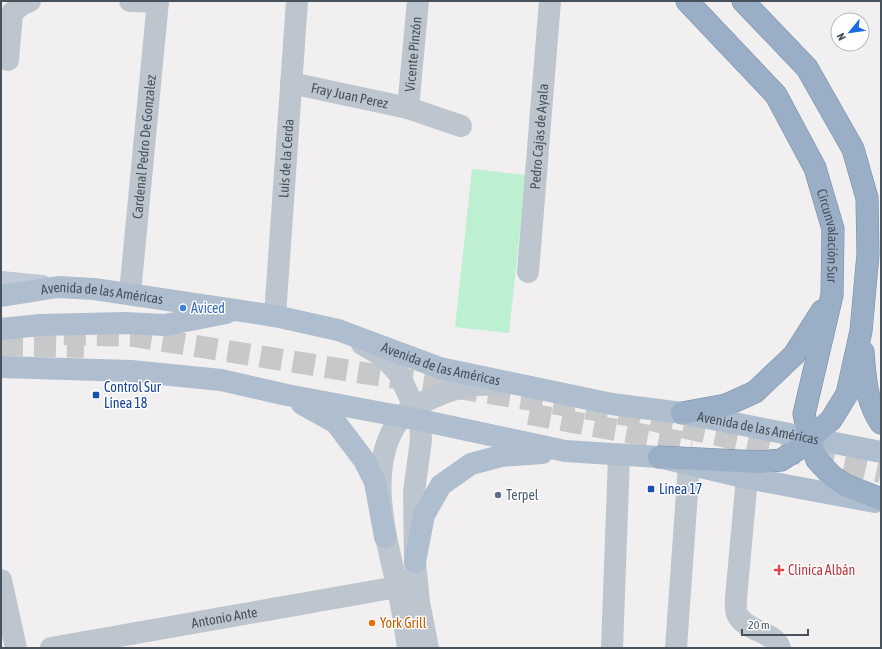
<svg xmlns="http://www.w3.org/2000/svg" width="882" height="649" font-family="'Asap Condensed',sans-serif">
  <rect width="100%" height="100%" fill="#f1efef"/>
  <path fill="#bdefd1" d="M 472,169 L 526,175 L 509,333 L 455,327 Z"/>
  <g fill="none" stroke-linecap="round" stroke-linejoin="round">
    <g stroke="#c6c8ca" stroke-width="22" stroke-dasharray="22 11" stroke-linecap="butt">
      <path d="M 64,334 L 133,336 L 633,416 L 881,472"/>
      <path d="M 1,345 L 84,347"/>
      <path d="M 529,414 L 692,444"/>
    </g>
    <g stroke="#728ba9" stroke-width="23">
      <g id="trunk">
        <path id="s8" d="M 687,1 L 776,95 L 815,168 L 833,229 L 832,295 L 804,414 L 809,438 L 817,460 L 832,476 L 845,485 L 881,499"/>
        <path d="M 863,352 C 865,377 866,402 881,423"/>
        <path d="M 682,413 L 726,405 L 755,392 L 794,355 L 822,311"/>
        <path d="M 659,457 L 760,462 L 781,460 L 797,450 L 831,420 L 847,394 L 861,331 L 868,254 L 867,198 L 853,149 L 807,68 L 743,1"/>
      </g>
    </g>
    <g stroke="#bdc6ce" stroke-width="22">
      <path d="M 130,1 L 158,2"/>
      <path d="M 8,60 L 12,13 L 21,5 L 30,1"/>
      <path id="s1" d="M 291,83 L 408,108 L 461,126"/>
      <path id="s2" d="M 408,108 L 418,1"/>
      <path id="s3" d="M 528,272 L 550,1"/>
      <path id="s4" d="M 130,293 L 158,1"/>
      <path id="s5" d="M 275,316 L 297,1"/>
      <path d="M 747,478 L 736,598 C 736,603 735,610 737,614 C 745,632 775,631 780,648"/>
      <path d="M 1,580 L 16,648"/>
      <path id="s6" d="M 51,648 L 397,587"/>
      <path d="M 612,648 L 619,456"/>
      <path d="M 676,648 L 689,465"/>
    </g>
    <g stroke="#bdc6ce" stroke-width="22">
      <path d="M 362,344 L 384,357 L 399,374 L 420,420 L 421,440 L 414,492 L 415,562 L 419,602 L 428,648"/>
      <path d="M 408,648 C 405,627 402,606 397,585 C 385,535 365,462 401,418 C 409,408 421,403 432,398 C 456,387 475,383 502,385"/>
    </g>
    <path stroke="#bfcad6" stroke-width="22" d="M 1,282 L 42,286"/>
    <g stroke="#aebece" stroke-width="22">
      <path id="s7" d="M 1,296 L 58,287 L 94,289 L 275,316 L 338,330 L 440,368 L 612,404 L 682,413 L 881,452"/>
      <path d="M 1,329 L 40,325 L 124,323 L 165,325 L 226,313"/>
      <path d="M 1,367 L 131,371 L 221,380 L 287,395 L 420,420 L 565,451 L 659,457 L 747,478 L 875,502"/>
      <path d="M 302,404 L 336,423 L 364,460 L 375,482 L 385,537"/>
      <path d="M 415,562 L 424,515 L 441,485 L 471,464 L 501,456 L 542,453"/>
    </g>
    <use href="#trunk" stroke="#9aafc6" stroke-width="22"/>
  </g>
  <circle fill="#3f7fe0" stroke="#fff" stroke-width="1.5" cx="183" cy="308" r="4"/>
  <g fill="#1a4fb4" stroke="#fff" stroke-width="1.5">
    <rect x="92" y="391" width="8" height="8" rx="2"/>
    <rect x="647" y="485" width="8" height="8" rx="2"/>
  </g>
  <circle fill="#5c6f8a" stroke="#fff" stroke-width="1.5" cx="498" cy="495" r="4"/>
  <path fill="#e0444e" stroke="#fff" stroke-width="1.5" d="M777 564h4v4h4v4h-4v4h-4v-4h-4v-4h4z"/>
  <circle fill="#e8710a" stroke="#fff" stroke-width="1.5" cx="372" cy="623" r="4"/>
  <g text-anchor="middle" stroke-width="3" stroke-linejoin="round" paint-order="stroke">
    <g font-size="14" fill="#47525c" stroke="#fff">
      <text dy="5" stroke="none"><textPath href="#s2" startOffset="54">Vicente Pinzón</textPath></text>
      <text dy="5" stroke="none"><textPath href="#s1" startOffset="60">Fray Juan Perez</textPath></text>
      <text dy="5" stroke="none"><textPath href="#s3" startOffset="136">Pedro Cajas de Ayala</textPath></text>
      <text dy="5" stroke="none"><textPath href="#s4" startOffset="147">Cardenal Pedro De Gonzalez</textPath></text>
      <text dy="5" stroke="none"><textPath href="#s5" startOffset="158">Luis de la Cerda</textPath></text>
      <text dy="5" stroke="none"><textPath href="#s8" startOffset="282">Circunvalación Sur</textPath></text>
      <text dy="5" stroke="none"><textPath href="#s7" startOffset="102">Avenida de las Américas</textPath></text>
      <text dy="5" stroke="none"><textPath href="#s7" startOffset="450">Avenida de las Américas</textPath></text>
      <text dy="5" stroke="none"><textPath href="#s7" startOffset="774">Avenida de las Américas</textPath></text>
      <text dy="5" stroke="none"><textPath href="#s6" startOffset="176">Antonio Ante</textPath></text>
    </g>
    <g font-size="14" fill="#366cbe" stroke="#fff" text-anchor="start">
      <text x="191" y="313">Aviced</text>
    </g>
    <g font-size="14" fill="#164399" stroke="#fff" text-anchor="start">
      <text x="104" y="392">Control Sur<tspan x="104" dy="16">Línea 18</tspan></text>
      <text x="659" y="494">Linea 17</text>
    </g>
    <g font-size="14" fill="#4e5e75" stroke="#fff" text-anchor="start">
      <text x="506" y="500">Terpel</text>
    </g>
    <g font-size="14" fill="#be3a42" stroke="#fff" text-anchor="start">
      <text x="788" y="575">Clinica Albán</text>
    </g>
    <g font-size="14" fill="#c56008" stroke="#fff" text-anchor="start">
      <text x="380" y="628">York Grill</text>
    </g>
  </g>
  <rect width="882" height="649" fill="none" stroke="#47525c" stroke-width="4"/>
  <g transform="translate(850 32) rotate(241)"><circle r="19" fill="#ffffff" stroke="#b5babe"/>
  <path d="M0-3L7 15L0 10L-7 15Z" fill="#1a6de0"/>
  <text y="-6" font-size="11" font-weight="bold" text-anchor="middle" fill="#47525c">N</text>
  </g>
  <path d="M742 629v6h66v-6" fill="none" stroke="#47525c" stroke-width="2"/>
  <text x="748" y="629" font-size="12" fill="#47525c" stroke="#ffffff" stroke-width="3" paint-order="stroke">20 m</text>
</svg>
